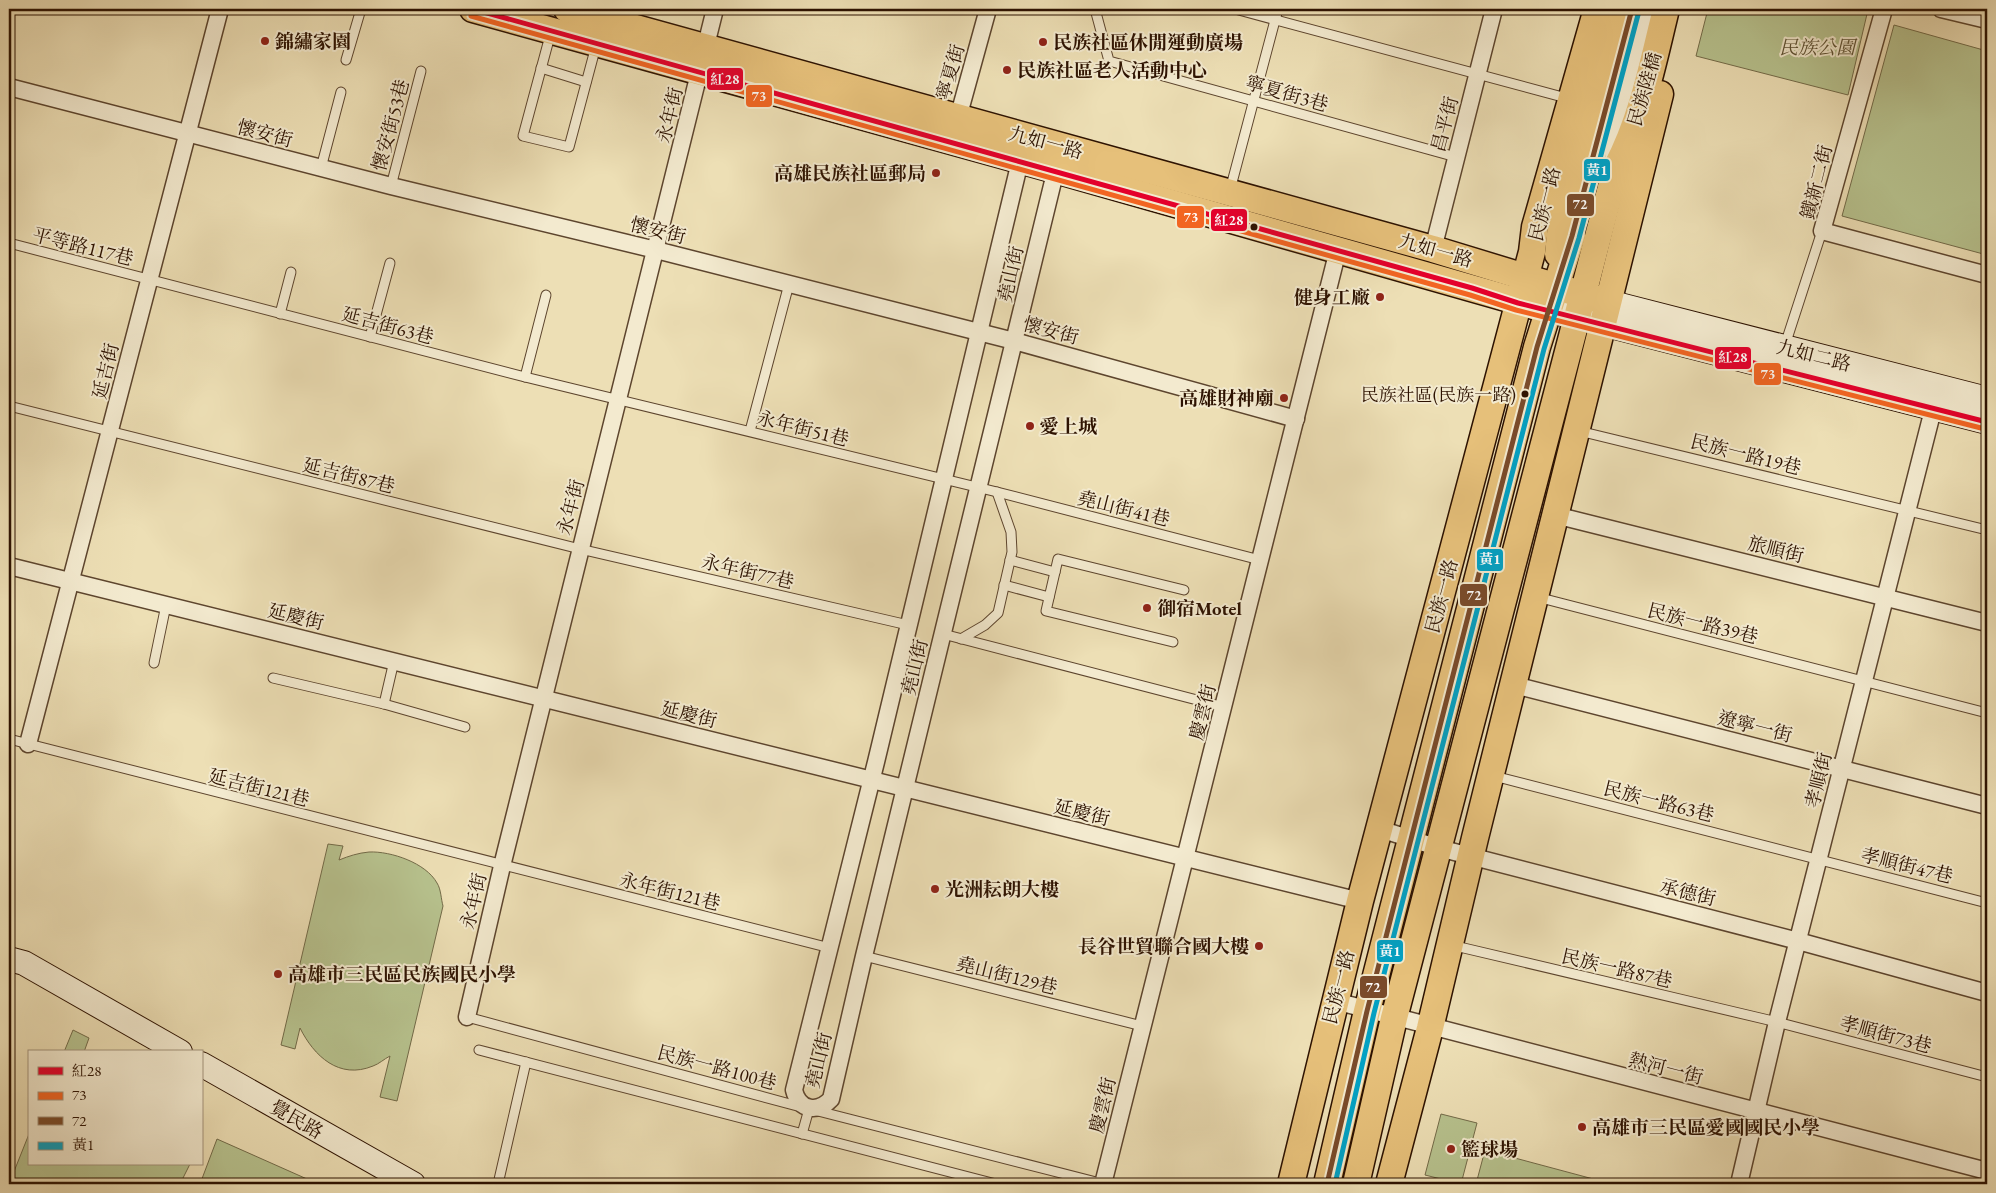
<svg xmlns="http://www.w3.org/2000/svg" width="1996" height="1193" font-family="'EB Garamond','Noto Serif TC',serif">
  <rect width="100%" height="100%" fill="#eddfb5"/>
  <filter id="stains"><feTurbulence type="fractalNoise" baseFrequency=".004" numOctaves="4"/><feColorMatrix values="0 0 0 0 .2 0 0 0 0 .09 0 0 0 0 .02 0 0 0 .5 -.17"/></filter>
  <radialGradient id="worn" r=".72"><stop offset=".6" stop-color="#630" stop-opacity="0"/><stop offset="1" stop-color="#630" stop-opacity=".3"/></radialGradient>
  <g fill="#b7c28e" stroke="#726a48">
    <path d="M 1708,9 L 1865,9 L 1867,14 L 1848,95 L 1696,56 Z"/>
    <path d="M 1894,25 L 1987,51 L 1987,255 L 1842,216 Z"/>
    <path d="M 328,844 L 343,846 L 339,860 C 349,856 358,853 369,852 C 391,851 426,863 437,883 C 441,889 441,899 443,906 L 397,1101 L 380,1097 L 390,1056 C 384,1059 379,1064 373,1066 C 339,1080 314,1056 300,1028 L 295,1049 L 281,1045 Z"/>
    <path d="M 73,1030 L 89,1038 L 84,1052 L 64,1052 Z"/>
    <path d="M 1441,1114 L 1477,1123 L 1461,1184 L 1425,1175 Z"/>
    <path d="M 29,1134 L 29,1164 L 190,1164 L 180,1184 L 9,1184 Z"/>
    <path d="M 217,1139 L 307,1179 L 305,1184 L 200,1184 Z"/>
    <path d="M 1485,1150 L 1612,1184 L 1476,1184 Z"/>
  </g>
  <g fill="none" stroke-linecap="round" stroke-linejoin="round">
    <g stroke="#5d452e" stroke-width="11">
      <g id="lane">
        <path d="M 1095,9 L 1109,61 L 1456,157"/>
        <path d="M 1235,9 L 1570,99"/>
        <path d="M 551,32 L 523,136 L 569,147 L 596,46"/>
        <path d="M 346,60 L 361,9"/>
        <path d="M 541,68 L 586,82"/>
        <path d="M 321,168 L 341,92"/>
        <path d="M 391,186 L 421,71"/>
        <path d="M 1230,190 L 1278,9"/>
        <path d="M 9,243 L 525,377 L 997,492 L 1260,560"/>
        <path d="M 280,314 L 291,272"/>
        <path d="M 370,337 L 390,263"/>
        <path d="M 1785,345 L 1822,231"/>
        <path d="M 525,377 L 546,295"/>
        <path d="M 9,406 L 580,549 L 908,625"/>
        <path d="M 750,431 L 789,284"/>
        <path d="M 1579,431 L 1987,530"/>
        <path d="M 1010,560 L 1055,572"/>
        <path d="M 1004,585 L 1049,597"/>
        <path d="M 1537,597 L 1987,713"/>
        <path d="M 943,634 L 1224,707"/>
        <path d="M 961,639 L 985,625 L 998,613 L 1012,552 L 1011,532 L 997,492"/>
        <path d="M 1173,642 L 1046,611 L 1058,559 L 1184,590"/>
        <path d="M 154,663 L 166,605"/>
        <path d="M 273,678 L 384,704 L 465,727"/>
        <path d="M 384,704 L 394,661"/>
        <path d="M 9,739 L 830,948"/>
        <path d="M 1494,776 L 1987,903"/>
        <path d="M 1451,945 L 1777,1022 L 1987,1077"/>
        <path d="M 864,956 L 1142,1026"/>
        <path d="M 467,1017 L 801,1107"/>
        <path d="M 479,1050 L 996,1184"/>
        <path d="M 814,1110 L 1104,1184"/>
        <path d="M 802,1134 L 809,1109"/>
        <path d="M 498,1184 L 526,1062"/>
      </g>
    </g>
    <g stroke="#5d452e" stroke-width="19">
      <g id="street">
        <path d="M 1884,9 L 1822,231 L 1987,275"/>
        <path d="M 1941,9 L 1987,20"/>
        <path d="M 9,87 L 391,186 L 656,250 L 1014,341 L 1296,419"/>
        <path d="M 958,118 L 988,9"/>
        <path d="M 1022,153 L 876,762 L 794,1090 C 799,1111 818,1113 831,1099 L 864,956 L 1058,161"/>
        <path d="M 1433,249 L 1494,9"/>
        <path d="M 1555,515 L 1987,623"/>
        <path d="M 9,566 L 1360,901"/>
        <path d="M 1514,685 L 1987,806"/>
        <path d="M 28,744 L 220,9"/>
        <path d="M 1380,829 L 1439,848 L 1798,941 L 1987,993"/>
        <path d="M 1335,1001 L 1987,1171"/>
        <path d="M 467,1017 L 502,866 L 715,9"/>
        <path d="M 1103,1184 L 1338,250"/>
        <path d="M 1739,1184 L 1777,1022 L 1936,398"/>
      </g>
    </g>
    <g stroke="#2d1201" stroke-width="26">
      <g id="secondary">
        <path d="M 1617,159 L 1620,123 L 1650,9"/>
        <path d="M 1576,220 L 1632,9"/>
        <path d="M 1608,302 L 1987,399"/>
        <path d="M 1548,310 L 1987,422"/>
        <path d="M 9,959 L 24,963 L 180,1052"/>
        <path d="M 201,1064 L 413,1184"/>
      </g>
    </g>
    <g stroke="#2d1201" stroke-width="29">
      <g id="primary">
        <path d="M 473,9 L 1056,170 L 1548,310"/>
        <path d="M 567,9 L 1433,249 L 1600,300"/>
        <path d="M 1558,254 L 1560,234 L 1615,9"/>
        <path d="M 1291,1184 L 1360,901 L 1532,252 L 1535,227 L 1597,9"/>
        <path d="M 1327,1184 L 1367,1011 L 1537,347 L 1572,236"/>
        <path d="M 1356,1184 L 1394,1018 L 1616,168 C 1642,119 1653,62 1666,9"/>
        <path d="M 1389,1184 L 1430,1028 L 1475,838 L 1660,94"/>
      </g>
    </g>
    <use href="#lane" stroke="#f3eacf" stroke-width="9"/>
    <use href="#street" stroke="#f3eacf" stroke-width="16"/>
    <use href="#secondary" stroke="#f3eacf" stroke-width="24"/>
    <use href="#primary" stroke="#e6c07a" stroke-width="26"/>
    <g stroke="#f3eacf" stroke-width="9">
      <path id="bus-1" d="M 473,9 L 1472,288 L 1518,303 L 1987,422"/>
    </g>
    <g stroke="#f3eacf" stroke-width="9">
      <path id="bus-2" d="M 471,16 L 1470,295 L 1516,310 L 1985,429"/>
    </g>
    <g stroke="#f3eacf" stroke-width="9">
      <path id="bus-3" d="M 1327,1184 L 1367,1011 L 1537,347 L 1572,236 L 1632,9"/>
    </g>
    <g stroke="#f3eacf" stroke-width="9">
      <path id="bus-4" d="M 1335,1184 L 1374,1013 L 1544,349 L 1579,238 L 1639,11"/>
    </g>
    <use href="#bus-1" stroke="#e4002b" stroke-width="5"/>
    <use href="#bus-2" stroke="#f26522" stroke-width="5"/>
    <use href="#bus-3" stroke="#7a4b2a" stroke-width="5"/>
    <use href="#bus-4" stroke="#02a1c4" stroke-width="5"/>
  </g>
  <g fill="#8f2418" stroke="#f3eacf" stroke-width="2">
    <circle cx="265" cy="41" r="5"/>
    <circle cx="1043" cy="42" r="5"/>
    <circle cx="1007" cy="70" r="5"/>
    <circle cx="936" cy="173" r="5"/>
    <circle cx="1380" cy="297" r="5"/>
    <circle cx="1284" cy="398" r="5"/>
    <circle cx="1030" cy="426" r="5"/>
    <circle cx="1147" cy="608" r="5"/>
    <circle cx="935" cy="889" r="5"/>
    <circle cx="1259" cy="946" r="5"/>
    <circle cx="278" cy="974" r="5"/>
    <circle cx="1582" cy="1127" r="5"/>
    <circle cx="1451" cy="1149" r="5"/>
  </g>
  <g fill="#2d1201" stroke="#f3eacf" stroke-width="2">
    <circle cx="1254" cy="227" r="4.5"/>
    <circle cx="1525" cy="394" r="4.5"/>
  </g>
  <g text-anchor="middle" stroke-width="4" stroke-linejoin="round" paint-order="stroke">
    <g font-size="18" fill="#2d1201" stroke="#f3eacf" text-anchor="end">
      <text x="1516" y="401">民族社區(民族一路)</text>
    </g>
    <g font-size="19" font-weight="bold" fill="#2d1201" stroke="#f3eacf" text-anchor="start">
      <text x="275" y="48">錦繡家園</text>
      <text x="1053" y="49">民族社區休閒運動廣場</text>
      <text x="1017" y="77">民族社區老人活動中心</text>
      <text x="926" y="180" text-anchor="end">高雄民族社區郵局</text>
      <text x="1370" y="304" text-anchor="end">健身工廠</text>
      <text x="1274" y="405" text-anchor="end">高雄財神廟</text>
      <text x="1040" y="433">愛上城</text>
      <text x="1157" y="615">御宿Motel</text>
      <text x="945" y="896">光洲耘朗大樓</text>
      <text x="1249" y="953" text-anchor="end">長谷世貿聯合國大樓</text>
      <text x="288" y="981">高雄市三民區民族國民小學</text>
      <text x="1592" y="1134">高雄市三民區愛國國民小學</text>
      <text x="1461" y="1156">籃球場</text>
    </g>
    <g font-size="19" font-style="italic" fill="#5d5032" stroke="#f3eacf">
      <text x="1817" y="54">民族公園</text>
    </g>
    <g font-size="19" fill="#2d1201" stroke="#f3eacf">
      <text transform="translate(950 72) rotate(-74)" y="7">寧夏街</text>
      <text transform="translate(1644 89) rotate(-74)" y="7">民族陸橋</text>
      <text transform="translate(1287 93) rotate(16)" y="7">寧夏街3巷</text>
      <text transform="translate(669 115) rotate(-76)" y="7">永年街</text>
      <text transform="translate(1444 124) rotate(-75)" y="7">昌平街</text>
      <text transform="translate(390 125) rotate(-75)" y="7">懷安街53巷</text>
      <text transform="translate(265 133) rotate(15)" y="7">懷安街</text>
      <text transform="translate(1046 142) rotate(15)" y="7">九如一路</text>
      <text transform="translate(1816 182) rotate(-76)" y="7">鐵新二街</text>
      <text transform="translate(1544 204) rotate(-76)" y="7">民族一路</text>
      <text transform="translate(658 230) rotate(14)" y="7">懷安街</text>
      <text transform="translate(83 246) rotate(14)" y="7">平等路117巷</text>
      <text transform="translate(1436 250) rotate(16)" y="7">九如一路</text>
      <text transform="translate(1010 274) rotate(-77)" y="7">堯山街</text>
      <text transform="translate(388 325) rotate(15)" y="7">延吉街63巷</text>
      <text transform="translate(1051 330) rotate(15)" y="7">懷安街</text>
      <text transform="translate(1814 355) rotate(14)" y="7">九如二路</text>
      <text transform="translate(105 371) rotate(-76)" y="7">延吉街</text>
      <text transform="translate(803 428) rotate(14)" y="7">永年街51巷</text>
      <text transform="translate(1746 454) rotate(14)" y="7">民族一路19巷</text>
      <text transform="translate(349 475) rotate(14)" y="7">延吉街87巷</text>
      <text transform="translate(570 507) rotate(-75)" y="7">永年街</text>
      <text transform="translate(1124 508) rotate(14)" y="7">堯山街41巷</text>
      <text transform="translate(1776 549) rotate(14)" y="7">旅順街</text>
      <text transform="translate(748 571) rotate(13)" y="7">永年街77巷</text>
      <text transform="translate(1441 596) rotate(-75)" y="7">民族一路</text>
      <text transform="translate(296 616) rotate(14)" y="7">延慶街</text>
      <text transform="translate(1703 623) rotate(14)" y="7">民族一路39巷</text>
      <text transform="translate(914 667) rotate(-76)" y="7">堯山街</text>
      <text transform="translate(1202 712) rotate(-76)" y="7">慶雲街</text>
      <text transform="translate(689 714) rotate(14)" y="7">延慶街</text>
      <text transform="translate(1755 726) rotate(14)" y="7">遼寧一街</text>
      <text transform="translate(1818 780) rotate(-76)" y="7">孝順街</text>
      <text transform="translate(259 787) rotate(14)" y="7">延吉街121巷</text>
      <text transform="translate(1659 801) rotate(14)" y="7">民族一路63巷</text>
      <text transform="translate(1082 812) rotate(14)" y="7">延慶街</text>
      <text transform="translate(1907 865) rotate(14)" y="7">孝順街47巷</text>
      <text transform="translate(670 891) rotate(14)" y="7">永年街121巷</text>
      <text transform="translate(1688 892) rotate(14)" y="7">承德街</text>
      <text transform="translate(473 901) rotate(-77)" y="7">永年街</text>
      <text transform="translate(1617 968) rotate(13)" y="7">民族一路87巷</text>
      <text transform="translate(1007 975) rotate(14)" y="7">堯山街129巷</text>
      <text transform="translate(1338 987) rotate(-76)" y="7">民族一路</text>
      <text transform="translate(1886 1034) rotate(15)" y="7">孝順街73巷</text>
      <text transform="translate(818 1060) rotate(-76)" y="7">堯山街</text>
      <text transform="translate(717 1067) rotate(15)" y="7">民族一路100巷</text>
      <text transform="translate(1666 1068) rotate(14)" y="7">熱河一街</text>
      <text transform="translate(1102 1105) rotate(-76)" y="7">慶雲街</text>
      <text transform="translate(297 1119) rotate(30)" y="7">覺民路</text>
    </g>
  </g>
  <g stroke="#f3eacf" stroke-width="2">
    <rect x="706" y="67" width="38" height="24" rx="5" fill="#e4002b"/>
    <rect x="745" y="84" width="28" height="24" rx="5" fill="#f26522"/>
    <rect x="1583" y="158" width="28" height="24" rx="5" fill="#02a1c4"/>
    <rect x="1566" y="193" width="29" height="24" rx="5" fill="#7a4b2a"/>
    <rect x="1176" y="205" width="29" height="24" rx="5" fill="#f26522"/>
    <rect x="1210" y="208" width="38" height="24" rx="5" fill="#e4002b"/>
    <rect x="1714" y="346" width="38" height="24" rx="5" fill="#e4002b"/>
    <rect x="1753" y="362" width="29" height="24" rx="5" fill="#f26522"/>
    <rect x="1476" y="548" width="28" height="24" rx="5" fill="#02a1c4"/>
    <rect x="1459" y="583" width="29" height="24" rx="5" fill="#7a4b2a"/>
    <rect x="1376" y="939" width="28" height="24" rx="5" fill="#02a1c4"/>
    <rect x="1359" y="975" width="29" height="24" rx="5" fill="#7a4b2a"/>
  </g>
  <g font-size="14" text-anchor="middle" font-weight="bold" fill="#fff">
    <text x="725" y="84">紅28</text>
    <text x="759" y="101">73</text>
    <text x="1597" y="175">黃1</text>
    <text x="1580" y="209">72</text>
    <text x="1191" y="222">73</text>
    <text x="1229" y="225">紅28</text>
    <text x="1733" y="362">紅28</text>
    <text x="1768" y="379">73</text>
    <text x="1490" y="564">黃1</text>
    <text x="1474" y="600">72</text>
    <text x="1390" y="956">黃1</text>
    <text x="1373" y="992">72</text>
  </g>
  <rect width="1996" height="1193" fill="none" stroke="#eddfb5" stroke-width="30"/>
  <rect x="10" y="10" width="1976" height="1173" fill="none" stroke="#2d1201" stroke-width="2.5"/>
  <rect x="15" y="15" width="1966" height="1163" fill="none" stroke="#2d1201"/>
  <rect x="28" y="1050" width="175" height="115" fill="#f3eacf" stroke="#a4947d"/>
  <rect x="38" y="1067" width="25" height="8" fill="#e4002b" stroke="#a4947d"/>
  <text x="72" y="1076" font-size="15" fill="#2d1201">紅28</text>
  <rect x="38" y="1092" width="25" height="8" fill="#f26522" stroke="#a4947d"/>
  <text x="72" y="1100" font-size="15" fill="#2d1201">73</text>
  <rect x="38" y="1117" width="25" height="8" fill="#7a4b2a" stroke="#a4947d"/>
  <text x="72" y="1126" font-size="15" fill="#2d1201">72</text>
  <rect x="38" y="1142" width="25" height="8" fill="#02a1c4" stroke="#a4947d"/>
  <text x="72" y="1150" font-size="15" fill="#2d1201">黃1</text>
  <rect width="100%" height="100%" filter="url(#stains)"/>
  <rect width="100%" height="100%" fill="url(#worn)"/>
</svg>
